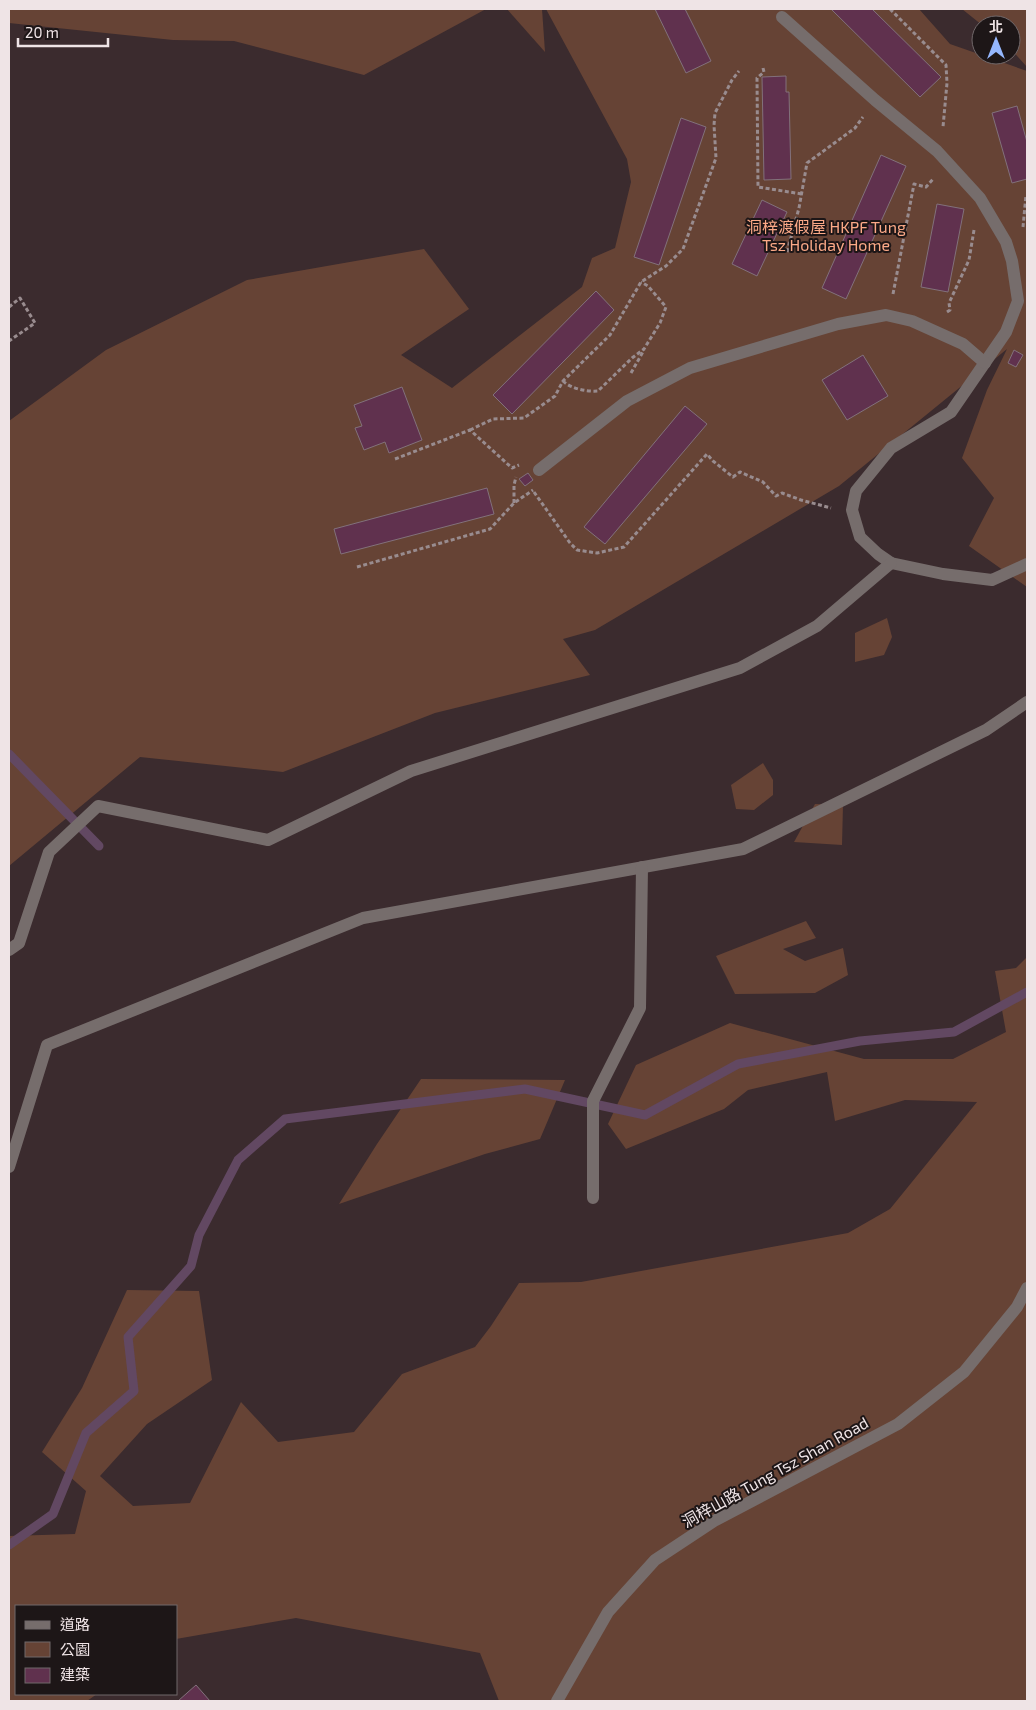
<svg xmlns="http://www.w3.org/2000/svg" width="1036" height="1710" font-family="'Exo 2','Noto Sans TC',sans-serif">
  <rect width="100%" height="100%" fill="#3b2b2e"/>
  <g fill="#664335">
    <path d="M 9,9 L 486,9 L 364,75 L 234,41 L 173,40 L 9,23 Z"/>
    <path d="M 507,9 L 542,9 L 545,52 Z"/>
    <path d="M 546,9 L 919,9 L 950,44 L 1027,71 L 1027,587 L 969,546 L 994,498 L 962,458 L 987,390 L 1007,349 L 839,486 L 595,630 L 563,639 L 590,675 L 435,713 L 283,772 L 140,757 L 9,866 L 9,421 L 106,350 L 247,280 L 424,249 L 469,309 L 401,355 L 452,388 L 582,287 L 592,258 L 615,248 L 631,182 L 627,159 Z"/>
    <path d="M 962,9 L 1027,9 L 1027,67 L 1011,49 L 1011,25 L 982,25 Z"/>
    <path d="M 887,618 L 892,637 L 884,655 L 855,662 L 855,633 Z"/>
    <path d="M 763,763 L 773,780 L 773,795 L 754,810 L 736,809 L 731,785 Z"/>
    <path d="M 815,804 L 843,805 L 842,845 L 794,842 Z"/>
    <path d="M 806,921 L 816,938 L 783,949 L 805,961 L 843,948 L 848,975 L 815,993 L 735,994 L 716,956 Z"/>
    <path d="M 1027,957 L 1027,1701 L 499,1701 L 480,1653 L 296,1618 L 176,1639 L 176,1606 L 16,1606 L 16,1694 L 97,1694 L 87,1701 L 9,1701 L 9,1536 L 75,1534 L 86,1491 L 42,1452 L 82,1388 L 127,1290 L 199,1291 L 212,1380 L 147,1424 L 100,1476 L 133,1506 L 190,1503 L 241,1402 L 278,1442 L 354,1432 L 402,1374 L 475,1347 L 491,1326 L 519,1283 L 581,1282 L 848,1233 L 890,1209 L 977,1102 L 905,1100 L 835,1121 L 827,1072 L 748,1090 L 724,1109 L 626,1149 L 608,1124 L 636,1065 L 730,1023 L 864,1059 L 953,1059 L 1006,1032 L 995,971 L 1016,968 Z"/>
    <path d="M 421,1079 L 565,1080 L 540,1139 L 485,1154 L 339,1204 L 377,1144 Z"/>
  </g>
  <g fill="none" stroke-linecap="round" stroke-linejoin="round">
    <g stroke="#624862" stroke-width="9">
      <path d="M 9,754 L 99,846"/>
      <path d="M 9,1545 L 53,1514 L 86,1433 L 134,1391 L 128,1337 L 191,1266 L 199,1235 L 238,1160 L 285,1119 L 525,1089 L 645,1115 L 738,1064 L 860,1041 L 954,1032 L 1027,992"/>
    </g>
  </g>
  <g fill="#60314e" stroke="#82717b">
    <path d="M 655,9 L 685,9 L 711,61 L 686,73 Z"/>
    <path d="M 831,9 L 872,9 L 941,77 L 920,97 Z"/>
    <path d="M 786,76 L 786,92 L 789,92 L 791,179 L 764,180 L 762,77 Z"/>
    <path d="M 1017,106 L 1027,142 L 1027,179 L 1012,183 L 992,113 Z"/>
    <path d="M 681,118 L 706,127 L 659,265 L 634,257 Z"/>
    <path d="M 881,155 L 906,166 L 846,299 L 822,288 Z"/>
    <path d="M 762,200 L 787,212 L 757,276 L 732,264 Z"/>
    <path d="M 937,204 L 964,209 L 948,292 L 921,287 Z"/>
    <path d="M 596,291 L 614,310 L 512,414 L 493,395 Z"/>
    <path d="M 1014,350 L 1023,355 L 1016,367 L 1008,363 Z"/>
    <path d="M 863,355 L 888,396 L 847,420 L 822,380 Z"/>
    <path d="M 402,387 L 422,440 L 389,453 L 385,442 L 364,450 L 355,428 L 362,426 L 354,405 Z"/>
    <path d="M 685,406 L 707,424 L 605,544 L 584,527 Z"/>
    <path d="M 528,473 L 533,480 L 525,486 L 519,479 Z"/>
    <path d="M 487,488 L 494,514 L 341,554 L 334,529 Z"/>
    <path d="M 196,1685 L 210,1701 L 178,1701 Z"/>
  </g>
  <g fill="none" stroke-linecap="round" stroke-linejoin="round">
    <g stroke="#998c8f" stroke-width="3" stroke-dasharray="4 2.5" stroke-linecap="butt">
      <path d="M 890,9 L 946,65 L 947,83 L 943,127"/>
      <path d="M 763,68 L 764,72 L 757,78 L 758,187 L 802,194"/>
      <path d="M 1023,227 L 1026,195"/>
      <path d="M 787,252 L 799,208 L 807,163 L 855,128 L 863,117"/>
      <path d="M 893,294 L 914,184 L 926,187 L 934,178"/>
      <path d="M 9,307 L 20,298 L 35,323 L 9,341"/>
      <path d="M 947,312 L 950,310 L 949,303 L 969,260 L 974,230"/>
      <path d="M 631,373 L 644,350"/>
      <path d="M 563,381 C 571,389 588,392 598,391 L 632,358 L 644,349 L 660,323 L 666,307 L 648,286 L 641,282"/>
      <path d="M 470,430 L 493,419 L 524,418 L 555,396 L 563,381 L 610,335 L 641,282 L 666,266 L 683,249 L 716,158 L 714,125 L 715,113 L 732,80 L 739,71"/>
      <path d="M 395,459 L 470,430 L 512,468 L 519,465"/>
      <path d="M 534,492 L 570,543 L 577,550 L 597,553 L 624,547 L 707,454 L 713,461 L 733,477 L 740,472 L 763,482 L 776,496 L 782,493 L 801,500 L 831,508"/>
      <path d="M 514,503 L 514,485 L 516,477"/>
      <path d="M 357,567 L 490,529 L 514,503 L 533,490"/>
    </g>
    <g stroke="#766d6c" stroke-width="12">
      <path d="M 782,17 L 875,100 L 937,151 L 980,198 L 1006,242 L 1012,261 L 1018,301 L 1006,332 L 951,412 L 891,448 L 856,491 L 852,510 L 860,537 L 878,554 L 891,563 L 943,574 L 992,580 L 1027,564"/>
      <path d="M 539,470 L 627,401 L 690,368 L 838,324 L 886,315 L 912,321 L 963,344 L 985,363"/>
      <path d="M 9,950 L 19,943 L 49,852 L 98,806 L 268,840 L 411,771 L 740,668 L 817,626 L 891,563"/>
      <path d="M 9,1167 L 47,1045 L 363,918 L 743,849 L 986,730 L 1027,702"/>
      <path d="M 593,1198 L 593,1101 L 640,1008 L 642,867"/>
    </g>
    <path stroke="#766d6c" stroke-width="12" d="M 557,1701 L 608,1612 L 655,1560 L 714,1521 L 898,1424 L 964,1372 L 1017,1307 L 1027,1288"/>
  </g>
  <g text-anchor="middle" stroke-width="4" stroke-linejoin="round" paint-order="stroke">
    <g font-size="16" fill="#fba987" stroke="#1d1617">
      <text x="826" y="233">洞梓渡假屋 HKPF Tung<tspan x="826" dy="18">Tsz Holiday Home</tspan></text>
    </g>
    <g font-size="16" fill="#efe4e6" stroke="#1d1617">
      <text transform="translate(775 1472) rotate(-29)" y="6">洞梓山路 Tung Tsz Shan Road</text>
    </g>
  </g>
  <rect width="1036" height="1710" fill="none" stroke="#efe4e6" stroke-width="20"/>
  <rect x="15" y="1605" width="162" height="90" fill="#1d1617" stroke="#71686a"/>
  <rect x="25" y="1621" width="25" height="8" fill="#766d6c" stroke="#71686a"/>
  <text x="60" y="1630" font-size="15" fill="#efe4e6">道路</text>
  <rect x="25" y="1642" width="25" height="15" fill="#664335" stroke="#71686a"/>
  <text x="60" y="1655" font-size="15" fill="#efe4e6">公園</text>
  <rect x="25" y="1668" width="25" height="15" fill="#60314e" stroke="#71686a"/>
  <text x="60" y="1680" font-size="15" fill="#efe4e6">建築</text>
  <g transform="translate(996 40)"><circle r="24" fill="#1d1617" stroke="#71686a"/>
  <path d="M0-4L9 19L0 12L-9 19Z" fill="#95b7fd"/>
  <text y="-8" font-size="14" font-weight="bold" text-anchor="middle" fill="#efe4e6">北</text>
  </g>
  <path d="M18 38v8h90v-8" fill="none" stroke="#efe4e6" stroke-width="2.5"/>
  <text x="25" y="38" font-size="15" fill="#efe4e6" stroke="#1d1617" stroke-width="4" paint-order="stroke">20 m</text>
</svg>
